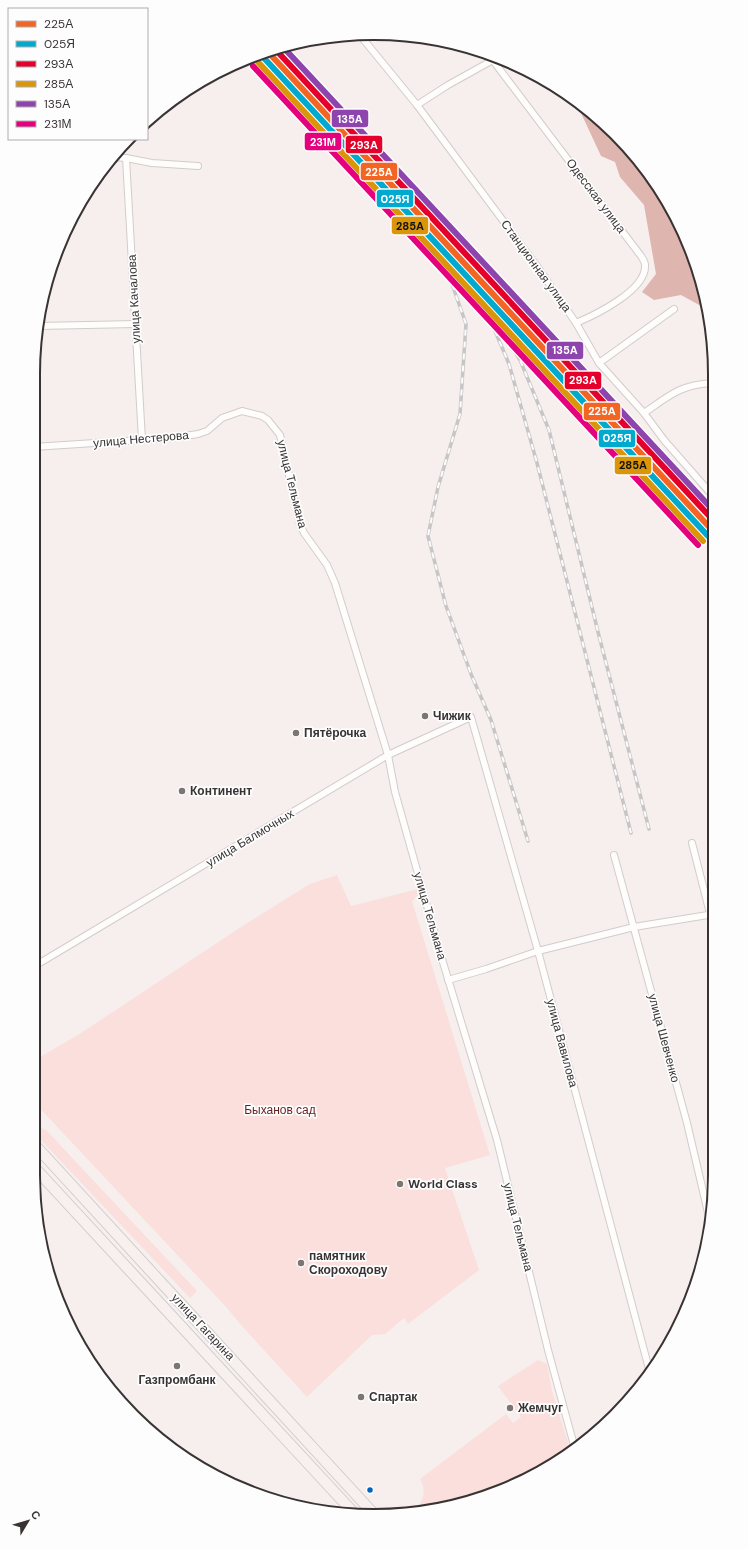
<svg xmlns="http://www.w3.org/2000/svg" width="748" height="1549" font-family="'DM Sans',sans-serif">
  <rect width="100%" height="100%" fill="#f6efee"/>
  <g fill="#fadfdc">
    <path d="M 337,875 L 351,906 L 418,889 L 419,894 L 412,901 L 490,1155 L 445,1168 L 479,1270 L 408,1324 L 404,1318 L 385,1334 L 372,1335 L 307,1397 L 241,1325 L 227,1308 L 33,1101 L 33,1061 L 78,1035 L 244,925 L 310,884 Z"/>
    <path d="M 37,1126 L 46,1130 L 197,1291 L 190,1298 L 39,1138 Z"/>
    <path d="M 538,1360 L 547,1364 L 552,1391 L 571,1452 L 525,1481 L 422,1512 L 418,1508 C 423,1498 427,1490 420,1479 L 506,1414 L 513,1423 L 521,1417 L 498,1386 Z"/>
  </g>
  <path fill="#dfb5b0" d="M 575,100 L 582,104 L 645,167 L 689,243 L 709,319 L 701,306 L 681,295 L 654,300 L 642,292 L 656,274 L 644,205 L 620,177 L 615,162 L 601,156 Z"/>
  <g fill="none" stroke-linecap="round" stroke-linejoin="round">
    <g stroke="#d2cccb" stroke-width="8">
      <g id="street">
        <path d="M 359,34 L 417,105 L 539,269 L 576,323 L 599,363 L 644,413 L 664,440 L 713,496"/>
        <path d="M 488,54 L 641,256 C 643,259 645,262 645,265 C 647,290 595,315 576,323"/>
        <path d="M 417,105 L 448,85 L 493,60"/>
        <path d="M 113,157 L 126,158 L 152,163 L 198,166"/>
        <path d="M 126,158 L 142,440"/>
        <path d="M 38,326 L 136,324"/>
        <path d="M 599,363 L 674,309"/>
        <path d="M 644,413 C 670,395 680,385 712,383"/>
        <path d="M 33,447 L 172,438 L 198,434 L 207,431 L 222,418 L 242,411 L 262,416 L 268,420 L 280,435 L 300,524 L 304,533 L 327,565 L 335,583 L 388,755 L 395,792 L 442,959 L 497,1140 L 548,1350 L 575,1449"/>
        <path d="M 692,843 L 714,929"/>
        <path d="M 614,855 L 687,1123 L 710,1221"/>
        <path d="M 33,967 L 388,755 L 471,717 L 538,951 L 649,1369"/>
        <path d="M 448,980 L 486,969 L 538,951 L 634,927 L 714,914"/>
      </g>
    </g>
    <g stroke="#d0cdcc" stroke-width="12">
      <g id="primary">
        <path d="M 33,1143 L 372,1512"/>
        <path d="M 33,1166 L 352,1511"/>
      </g>
    </g>
    <use href="#street" stroke="#fefdfc" stroke-width="6"/>
    <use href="#primary" stroke="#f7f0ef" stroke-width="10"/>
    <g stroke="#c7c5c5" stroke-width="3.5">
      <g id="rail">
        <path d="M 274,50 L 300,78"/>
        <path d="M 261,54 L 396,198 L 452,284 L 466,324 L 460,414 L 438,487 L 428,536 L 446,606 L 471,674 L 491,720 L 528,841"/>
        <path d="M 420,226 L 461,274 L 496,320 L 520,360 L 549,430 L 598,632 L 649,829"/>
        <path d="M 490,319 L 509,364 L 537,463 L 631,833"/>
      </g>
    </g>
    <use href="#rail" stroke="#fdfdfd" stroke-width="2" stroke-dasharray="6" stroke-linecap="butt"/>
    <g stroke="#fdfdfd" stroke-width="9">
      <path id="rail-1" d="M 268,52 L 713,531"/>
    </g>
    <g stroke="#fdfdfd" stroke-width="9">
      <path id="rail-2" d="M 263,57 L 708,536"/>
    </g>
    <g stroke="#fdfdfd" stroke-width="9">
      <path id="rail-3" d="M 275,49 L 713,520"/>
    </g>
    <g stroke="#fdfdfd" stroke-width="9">
      <path id="rail-4" d="M 258,62 L 703,541"/>
    </g>
    <g stroke="#fdfdfd" stroke-width="9">
      <path id="rail-5" d="M 283,47 L 713,510"/>
    </g>
    <g stroke="#fdfdfd" stroke-width="9">
      <path id="rail-6" d="M 253,66 L 698,545"/>
    </g>
    <use href="#rail-1" stroke="#f26522" stroke-width="6"/>
    <use href="#rail-2" stroke="#00a9ce" stroke-width="6"/>
    <use href="#rail-3" stroke="#e4002b" stroke-width="6"/>
    <use href="#rail-4" stroke="#da9508" stroke-width="6"/>
    <use href="#rail-5" stroke="#8e44ad" stroke-width="6"/>
    <use href="#rail-6" stroke="#e5007d" stroke-width="6"/>
  </g>
  <g fill="#7b7574" stroke="#fdfdfd" stroke-width="1.5">
    <circle cx="425" cy="716" r="4"/>
    <circle cx="296" cy="733" r="4"/>
    <circle cx="182" cy="791" r="4"/>
    <circle cx="400" cy="1184" r="4"/>
    <circle cx="301" cy="1263" r="4"/>
    <circle cx="177" cy="1366" r="4"/>
    <circle cx="361" cy="1397" r="4"/>
    <circle cx="510" cy="1408" r="4"/>
  </g>
  <circle fill="#0065bd" stroke="#fdfdfd" stroke-width="1.5" cx="370" cy="1490" r="3.5"/>
  <g text-anchor="middle" stroke-width="3.5" stroke-linejoin="round" paint-order="stroke">
    <g font-size="12" fill="#393333" stroke="#fdfdfd">
      <text transform="translate(596 196) rotate(53)" y="4">Одесская улица</text>
      <text transform="translate(536 266) rotate(54)" y="4">Станционная улица</text>
      <text transform="translate(134 299) rotate(-93)" y="4">улица Качалова</text>
      <text transform="translate(141 439) rotate(-5)" y="4">улица Нестерова</text>
      <text transform="translate(292 484) rotate(76)" y="4">улица Тельмана</text>
      <text transform="translate(250 838) rotate(-31)" y="4">улица Балмочных</text>
      <text transform="translate(430 916) rotate(74)" y="4">улица Тельмана</text>
      <text transform="translate(664 1038) rotate(75)" y="4">улица Шевченко</text>
      <text transform="translate(562 1043) rotate(75)" y="4">улица Вавилова</text>
      <text transform="translate(518 1227) rotate(76)" y="4">улица Тельмана</text>
      <text transform="translate(203 1327) rotate(47)" y="4">улица Гагарина</text>
    </g>
    <g font-size="12" font-weight="bold" fill="#393333" stroke="#fdfdfd" text-anchor="start">
      <text x="433" y="720">Чижик</text>
      <text x="304" y="737">Пятёрочка</text>
      <text x="190" y="795">Континент</text>
      <text x="408" y="1188">World Class</text>
      <text x="309" y="1260">памятник<tspan x="309" dy="14">Скороходову</tspan></text>
      <text x="177" y="1384" text-anchor="middle">Газпромбанк</text>
      <text x="369" y="1401">Спартак</text>
      <text x="518" y="1412">Жемчуг</text>
    </g>
    <g font-size="12" fill="#641f1e" stroke="#fdfdfd">
      <text x="280" y="1114">Быханов сад</text>
    </g>
  </g>
  <path d="M0 0H748V1549H0ZM374 40H374A334 334 0 0 1 708 374V1175A334 334 0 0 1 374 1509H374A334 334 0 0 1 40 1175V374A334 334 0 0 1 374 40Z" fill="#fdfdfd" fill-rule="evenodd"/>
  <path fill="none" stroke="#393333" stroke-width="2" d="M374 40H374A334 334 0 0 1 708 374V1175A334 334 0 0 1 374 1509H374A334 334 0 0 1 40 1175V374A334 334 0 0 1 374 40Z"/>
  <g stroke="#fdfdfd" stroke-width="1.5">
    <rect x="331" y="109" width="38" height="19" rx="4" fill="#8e44ad"/>
    <rect x="304" y="132" width="38" height="19" rx="4" fill="#e5007d"/>
    <rect x="345" y="135" width="38" height="19" rx="4" fill="#e4002b"/>
    <rect x="360" y="162" width="38" height="19" rx="4" fill="#f26522"/>
    <rect x="376" y="189" width="38" height="19" rx="4" fill="#00a9ce"/>
    <rect x="391" y="216" width="38" height="19" rx="4" fill="#da9508"/>
    <rect x="546" y="341" width="38" height="19" rx="4" fill="#8e44ad"/>
    <rect x="564" y="371" width="38" height="19" rx="4" fill="#e4002b"/>
    <rect x="583" y="402" width="38" height="19" rx="4" fill="#f26522"/>
    <rect x="598" y="429" width="38" height="19" rx="4" fill="#00a9ce"/>
    <rect x="614" y="456" width="38" height="19" rx="4" fill="#da9508"/>
  </g>
  <g font-size="11" text-anchor="middle" font-weight="bold" fill="#fff">
    <text x="350" y="123">135А</text>
    <text x="323" y="146">231М</text>
    <text x="364" y="149">293А</text>
    <text x="379" y="176">225А</text>
    <text x="395" y="203">025Я</text>
    <text x="565" y="354">135А</text>
    <text x="583" y="384">293А</text>
    <text x="602" y="415">225А</text>
    <text x="617" y="442">025Я</text>
  </g>
  <g font-size="11" text-anchor="middle" font-weight="bold" fill="#111">
    <text x="410" y="230">285А</text>
    <text x="633" y="469">285А</text>
  </g>
  <rect x="8" y="8" width="140" height="132" fill="#fdfdfd" stroke="#afacac"/>
  <rect x="16" y="21" width="20" height="6" fill="#f26522" stroke="#afacac"/>
  <text x="44" y="28" font-size="12" fill="#393333">225А</text>
  <rect x="16" y="41" width="20" height="6" fill="#00a9ce" stroke="#afacac"/>
  <text x="44" y="48" font-size="12" fill="#393333">025Я</text>
  <rect x="16" y="61" width="20" height="6" fill="#e4002b" stroke="#afacac"/>
  <text x="44" y="68" font-size="12" fill="#393333">293А</text>
  <rect x="16" y="81" width="20" height="6" fill="#da9508" stroke="#afacac"/>
  <text x="44" y="88" font-size="12" fill="#393333">285А</text>
  <rect x="16" y="101" width="20" height="6" fill="#8e44ad" stroke="#afacac"/>
  <text x="44" y="108" font-size="12" fill="#393333">135А</text>
  <rect x="16" y="121" width="20" height="6" fill="#e5007d" stroke="#afacac"/>
  <text x="44" y="128" font-size="12" fill="#393333">231М</text>
  <g transform="translate(28 1521) rotate(52)" stroke="#fdfdfd" stroke-width="3" paint-order="stroke">
  <path d="M0-3L7 15L0 10L-7 15Z" fill="#393333"/>
  <text y="-6" font-size="11" font-weight="bold" text-anchor="middle" fill="#393333">С</text>
  </g>
</svg>
